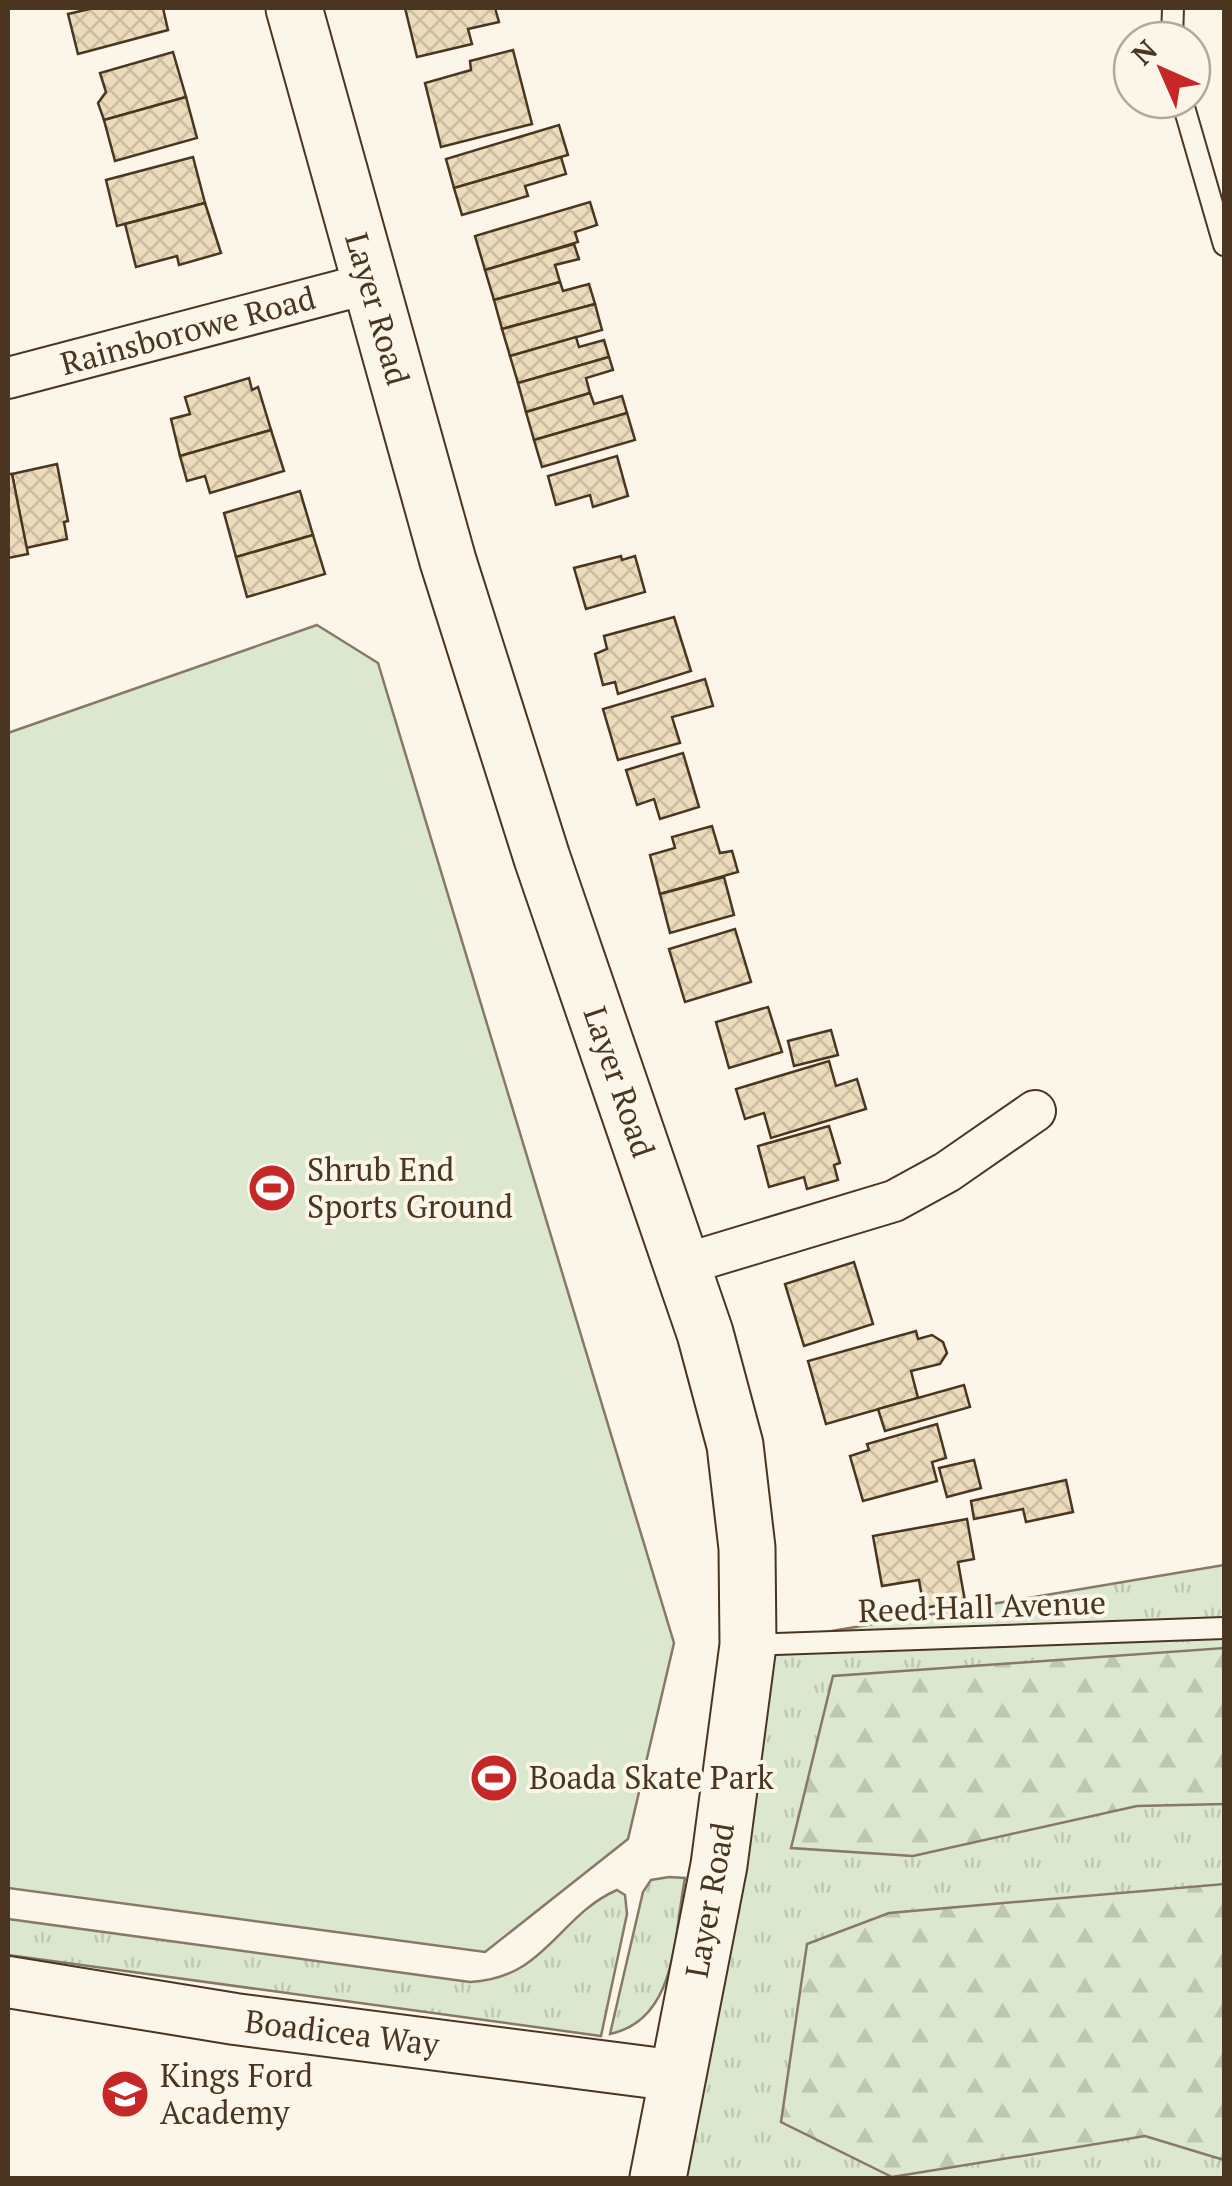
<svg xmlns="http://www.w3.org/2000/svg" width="1232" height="2186" font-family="'PT Serif',serif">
  <defs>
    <pattern id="grass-tufts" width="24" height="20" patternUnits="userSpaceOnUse" patternTransform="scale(2.5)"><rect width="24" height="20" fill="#dce7d0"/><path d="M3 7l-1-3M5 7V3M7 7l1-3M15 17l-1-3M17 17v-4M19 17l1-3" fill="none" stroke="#bec7b2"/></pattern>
    <pattern id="forest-firs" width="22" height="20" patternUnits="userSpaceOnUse" patternTransform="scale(2.5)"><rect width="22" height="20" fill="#dce7d0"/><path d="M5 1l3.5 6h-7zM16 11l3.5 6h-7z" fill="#bec7b2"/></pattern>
    <pattern id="building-cross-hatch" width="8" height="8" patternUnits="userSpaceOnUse" patternTransform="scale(2.5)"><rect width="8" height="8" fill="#ecdcbc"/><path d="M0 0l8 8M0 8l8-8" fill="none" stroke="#ccbda1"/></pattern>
  </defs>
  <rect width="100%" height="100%" fill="#fbf6e9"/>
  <g fill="url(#grass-tufts)" stroke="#887966" stroke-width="2.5">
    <path d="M 1224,1565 L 1224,2178 L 675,2178 L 748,1645 Z"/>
    <path d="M 669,1877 L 685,1878 C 674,1933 678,2020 610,2034 L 643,1892 L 651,1880 Z"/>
    <path d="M 617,1890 L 625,1895 L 627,1914 L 601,2036 L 8,1955 L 8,1919 L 470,1982 C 545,1979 559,1915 617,1890 Z"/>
  </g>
  <g fill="url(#forest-firs)" stroke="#887966" stroke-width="2.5">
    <path d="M 1224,1648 L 1224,1804 L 1137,1806 L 913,1856 L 791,1848 L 833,1676 Z"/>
    <path d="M 1224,1884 L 1224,2160 L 1145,2136 L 892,2177 L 781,2122 L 807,1944 L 889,1913 Z"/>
  </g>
  <path fill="#dce7d0" stroke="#887966" stroke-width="2.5" d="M 317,625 L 378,663 L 674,1643 L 628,1839 L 485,1952 L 8,1888 L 8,733 Z"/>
  <g fill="url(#building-cross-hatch)" stroke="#4a3520" stroke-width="2.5">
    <path d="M 94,8 L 163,8 L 168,30 L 78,54 L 68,14 Z"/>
    <path d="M 405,8 L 495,8 L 499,22 L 468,29 L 472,44 L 417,57 Z"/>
    <path d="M 513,50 L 532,124 L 441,147 L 425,83 L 471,70 L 470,61 Z"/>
    <path d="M 173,52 L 186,97 L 104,120 L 98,103 L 106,92 L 100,73 Z"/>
    <path d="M 186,97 L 197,138 L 115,161 L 104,120 Z"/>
    <path d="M 559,125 L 568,155 L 454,188 L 446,159 Z"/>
    <path d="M 193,157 L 205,203 L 117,226 L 106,180 Z"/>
    <path d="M 561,157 L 566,174 L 525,186 L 528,196 L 462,215 L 454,188 Z"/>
    <path d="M 590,202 L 597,225 L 575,232 L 578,242 L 485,270 L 475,236 Z"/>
    <path d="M 205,203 L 221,253 L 179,265 L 177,256 L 136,267 L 125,224 Z"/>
    <path d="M 574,244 L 579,259 L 555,265 L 560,282 L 494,300 L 485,270 Z"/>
    <path d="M 560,282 L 563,291 L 589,284 L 595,304 L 502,329 L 494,300 Z"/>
    <path d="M 595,304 L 602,330 L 510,356 L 502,329 Z"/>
    <path d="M 576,337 L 579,347 L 604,340 L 609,357 L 518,383 L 510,356 Z"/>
    <path d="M 609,357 L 613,370 L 586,378 L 590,393 L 526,412 L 518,383 Z"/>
    <path d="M 249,378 L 252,390 L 258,387 L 271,430 L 180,456 L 171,419 L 190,414 L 185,397 Z"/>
    <path d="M 590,393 L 594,404 L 622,396 L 627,413 L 534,440 L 526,412 Z"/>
    <path d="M 627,413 L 635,440 L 542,467 L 534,440 Z"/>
    <path d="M 271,430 L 284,471 L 210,493 L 205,476 L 187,481 L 180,456 Z"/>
    <path d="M 617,456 L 628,496 L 593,507 L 590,495 L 556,505 L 548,476 Z"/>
    <path d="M 57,464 L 68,521 L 64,522 L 67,539 L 26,548 L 12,474 Z"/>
    <path d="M 8,474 L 12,474 L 28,554 L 8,558 Z"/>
    <path d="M 300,491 L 313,535 L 236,557 L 224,513 Z"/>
    <path d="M 313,535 L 325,574 L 247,597 L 236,557 Z"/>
    <path d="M 621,556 L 622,560 L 635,556 L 645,592 L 586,609 L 574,568 Z"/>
    <path d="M 674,617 L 691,671 L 618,694 L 615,682 L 603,685 L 595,654 L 607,649 L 604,636 Z"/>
    <path d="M 705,679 L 713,706 L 672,717 L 680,743 L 618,760 L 603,709 Z"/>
    <path d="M 683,753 L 699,807 L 660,819 L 654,799 L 637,805 L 626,770 Z"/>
    <path d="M 712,826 L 720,853 L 732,851 L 738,872 L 660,894 L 650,855 L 675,848 L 672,837 Z"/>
    <path d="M 724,877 L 734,915 L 670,933 L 660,894 Z"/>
    <path d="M 735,929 L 751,982 L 685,1002 L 669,949 Z"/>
    <path d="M 768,1007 L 782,1052 L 729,1068 L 716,1022 Z"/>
    <path d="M 831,1030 L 838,1055 L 794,1066 L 788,1041 Z"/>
    <path d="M 829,1061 L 836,1086 L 857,1079 L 866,1109 L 771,1138 L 764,1113 L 745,1119 L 736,1089 Z"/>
    <path d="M 829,1126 L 840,1163 L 834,1165 L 838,1180 L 807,1189 L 804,1177 L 769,1187 L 758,1146 Z"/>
    <path d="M 854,1262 L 873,1324 L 804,1346 L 785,1284 Z"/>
    <path d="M 916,1331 L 918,1339 L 932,1335 L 943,1342 L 947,1353 L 940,1364 L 911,1371 L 918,1398 L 826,1424 L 808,1361 Z"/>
    <path d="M 964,1385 L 970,1407 L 885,1431 L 878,1409 Z"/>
    <path d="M 937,1424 L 946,1458 L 932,1462 L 937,1481 L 863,1501 L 850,1456 L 869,1450 L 867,1444 Z"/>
    <path d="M 974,1460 L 981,1488 L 947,1497 L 939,1468 Z"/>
    <path d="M 1066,1480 L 1073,1512 L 1026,1522 L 1023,1509 L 974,1519 L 971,1501 Z"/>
    <path d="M 967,1519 L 974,1559 L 958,1562 L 965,1601 L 924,1608 L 919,1580 L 882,1586 L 873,1536 Z"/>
  </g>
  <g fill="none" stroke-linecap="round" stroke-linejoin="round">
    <g stroke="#4a3520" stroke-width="24">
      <g id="service">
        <path d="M 1172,40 L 1173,8"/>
        <path d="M 1182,100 L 1224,245"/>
        <path d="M 750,1645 L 1224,1628"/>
      </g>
    </g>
    <g stroke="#4a3520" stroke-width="44">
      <g id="minor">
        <path d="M 8,378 L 370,283"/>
        <path d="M 682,1265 L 894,1201 L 947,1172 L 1035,1111"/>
      </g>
    </g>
    <g stroke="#4a3520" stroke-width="54">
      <path id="tertiary" d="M 8,1982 L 235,2019 L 678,2076"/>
    </g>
    <g stroke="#4a3520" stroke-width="59">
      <path id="secondary" d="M 294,8 L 448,561 L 542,858 L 705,1333 L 735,1445 L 747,1548 L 748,1645 L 719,1865 L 658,2178"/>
    </g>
    <use href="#service" stroke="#fbf6e9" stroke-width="20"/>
    <use href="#minor" stroke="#fbf6e9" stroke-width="40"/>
    <use href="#tertiary" stroke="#fbf6e9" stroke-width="50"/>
    <use href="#secondary" stroke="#fbf6e9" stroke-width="55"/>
  </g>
  <defs>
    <g id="stadium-disc" transform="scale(2.5)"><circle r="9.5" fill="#c62828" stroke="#fbf6e9"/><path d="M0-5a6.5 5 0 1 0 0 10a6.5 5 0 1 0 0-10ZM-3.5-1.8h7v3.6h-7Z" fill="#fff"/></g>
    <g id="school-disc" transform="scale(2.5)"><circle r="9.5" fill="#c62828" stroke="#fbf6e9"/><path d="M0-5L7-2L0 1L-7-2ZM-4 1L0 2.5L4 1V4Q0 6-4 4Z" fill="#fff"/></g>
  </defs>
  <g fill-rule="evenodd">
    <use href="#stadium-disc" x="272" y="1188"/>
    <use href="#stadium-disc" x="494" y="1778"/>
    <use href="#school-disc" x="125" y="2094"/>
  </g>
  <g text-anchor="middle" stroke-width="8" stroke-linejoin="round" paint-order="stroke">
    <g font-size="32" fill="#4a3520" stroke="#fbf6e9">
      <text transform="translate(377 309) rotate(74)" y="11">Layer Road</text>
      <text transform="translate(188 331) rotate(-15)" y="11">Rainsborowe Road</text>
      <text transform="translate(619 1082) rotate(71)" y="11">Layer Road</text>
      <text transform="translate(982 1607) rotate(-2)" y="11">Reed Hall Avenue</text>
      <text transform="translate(710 1900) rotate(-80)" y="11">Layer Road</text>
      <text transform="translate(342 2033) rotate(7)" y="11">Boadicea Way</text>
    </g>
    <g font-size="32" fill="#4a3520" stroke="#fbf6e9" text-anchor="start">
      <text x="307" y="1181">Shrub End<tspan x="307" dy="37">Sports Ground</tspan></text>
      <text x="529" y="1789">Boada Skate Park</text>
      <text x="160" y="2087">Kings Ford<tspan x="160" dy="37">Academy</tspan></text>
    </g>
  </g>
  <rect width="1232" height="2186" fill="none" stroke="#4a3520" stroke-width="20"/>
  <g transform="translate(1162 70) rotate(315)"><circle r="48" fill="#fbf6e9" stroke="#b4a999" stroke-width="2.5"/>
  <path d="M0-8L18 38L0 25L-18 38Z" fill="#c62828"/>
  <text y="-15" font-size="28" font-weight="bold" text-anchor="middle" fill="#4a3520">N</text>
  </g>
</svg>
